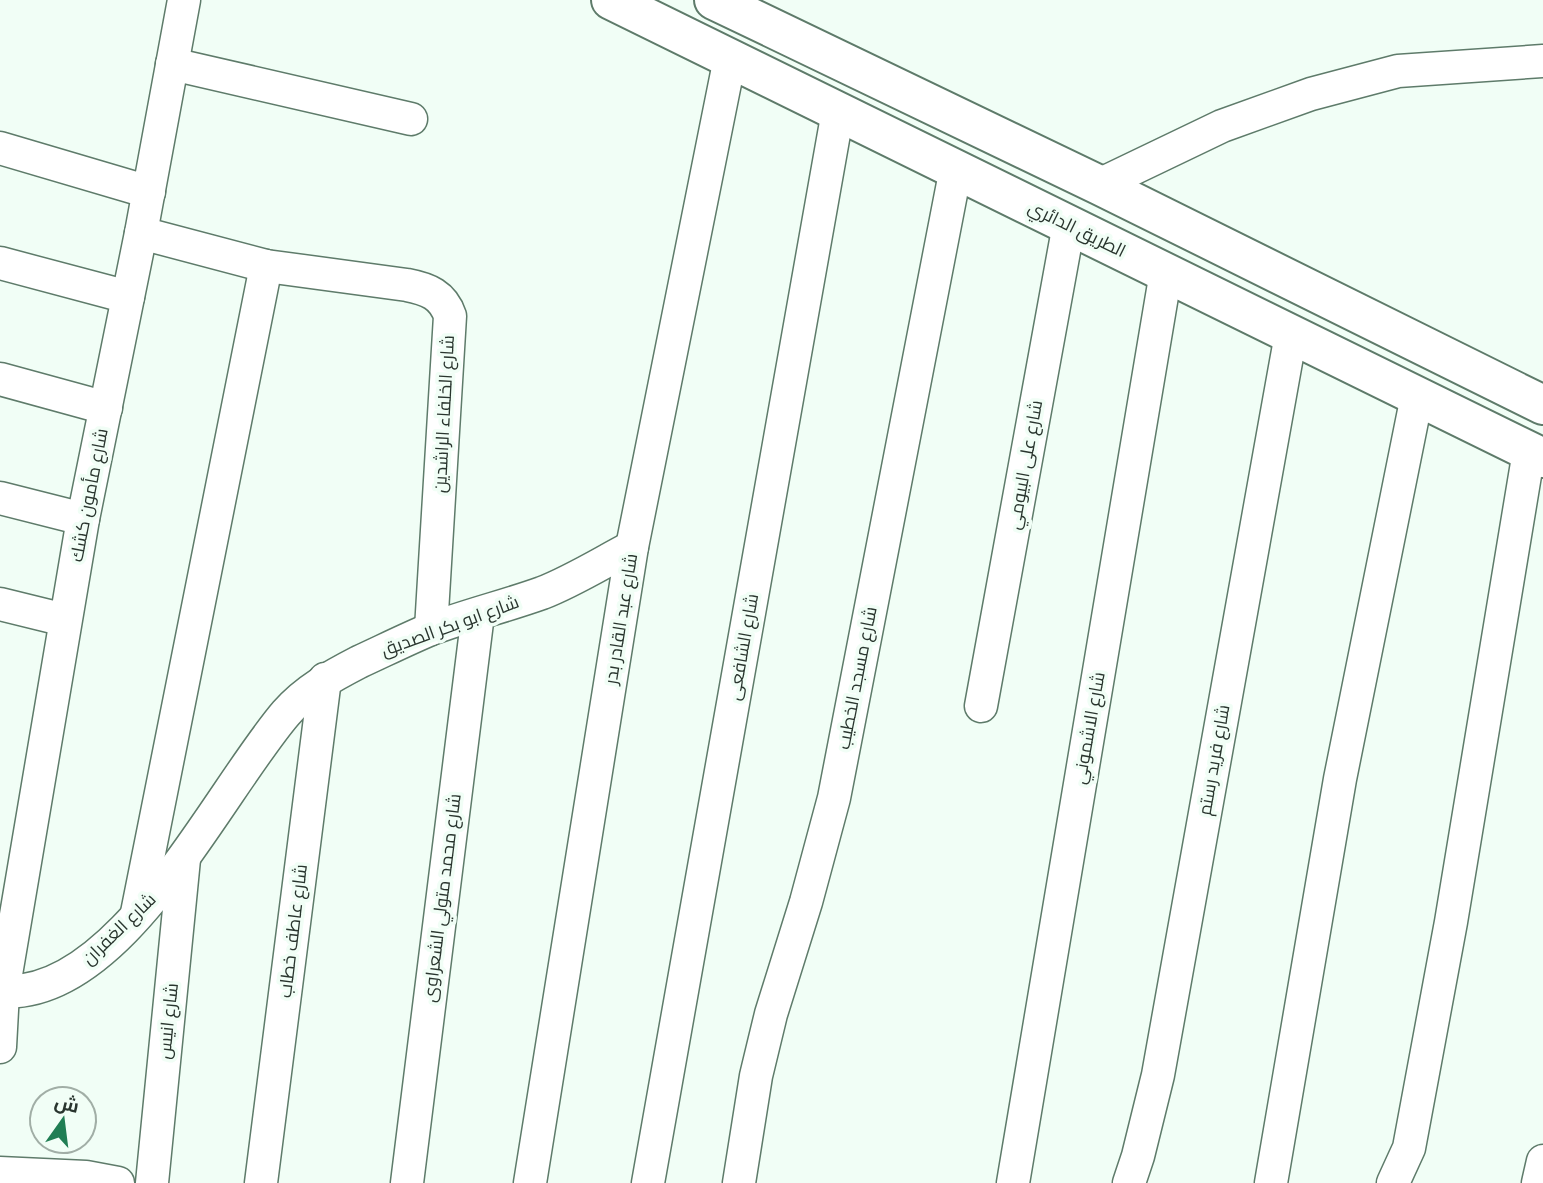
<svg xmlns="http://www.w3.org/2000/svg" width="1543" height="1183" font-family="'Fira Sans Condensed',Cairo,sans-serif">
  <rect width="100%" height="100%" fill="#f1fef6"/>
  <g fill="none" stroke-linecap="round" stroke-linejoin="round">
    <g stroke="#5e7b6a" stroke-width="35">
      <g id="minor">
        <path d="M 172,64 L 411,119"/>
        <path d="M 0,148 L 149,192"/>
        <path d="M 1099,185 L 1222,126 L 1311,94 L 1398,71 L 1543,61"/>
        <path d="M 141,233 L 266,266 L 407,285 C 428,289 443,295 450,316 L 431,629"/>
        <path d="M 0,263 L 128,297"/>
        <path d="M 0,379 L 106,408"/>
        <path d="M 0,498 L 83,519"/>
        <path d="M 0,604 L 65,620"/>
        <path d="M 981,706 L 1069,224"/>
        <path d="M 137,913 L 266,266"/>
        <path d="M 0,991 C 119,1002 218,792 286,713 C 306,690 332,676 359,662 C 383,651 407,639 431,629 C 468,615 506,606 542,593 C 573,581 603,562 632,547"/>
        <path d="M 0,1047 L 3,992 L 83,519 L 141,233 L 184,0"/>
        <path d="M 0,1173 L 86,1177 L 118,1183"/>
        <path d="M 152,1183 L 184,859"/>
        <path d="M 261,1183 L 325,679"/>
        <path d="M 407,1183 L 478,614"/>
        <path d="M 530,1183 L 632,547 L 730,58"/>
        <path d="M 648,1183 L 838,111"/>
        <path d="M 739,1183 L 756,1076 L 771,1014 L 806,902 L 834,798 L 956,168"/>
        <path d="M 1013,1183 L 1166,272"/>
        <path d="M 1129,1183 L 1138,1156 L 1158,1075 L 1291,334"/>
        <path d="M 1271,1183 L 1340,779 L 1417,396"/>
        <path d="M 1393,1183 L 1409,1148 L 1451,922 L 1529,451"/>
        <path d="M 1538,1183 L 1543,1161"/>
      </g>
    </g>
    <g stroke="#5e7b6a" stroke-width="42">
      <g id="highway">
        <path d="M 611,0 L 1543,458"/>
        <path d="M 714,0 L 1099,185 L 1543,405"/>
      </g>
    </g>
    <use href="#minor" stroke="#fff" stroke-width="32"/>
    <use href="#highway" stroke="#fff" stroke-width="38"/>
  </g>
  <g text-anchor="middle" stroke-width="7" stroke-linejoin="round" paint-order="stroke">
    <g font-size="18" fill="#29352e" stroke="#f1fef6">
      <text transform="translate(1077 229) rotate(26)" y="6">الطريق الدائري</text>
      <text transform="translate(444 414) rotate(-87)" y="6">شارع الخلفاء الراشدين</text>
      <text transform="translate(1025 465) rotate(-80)" y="6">شارع على البيومي</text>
      <text transform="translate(89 495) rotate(-79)" y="6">شارع مأمون كشك</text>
      <text transform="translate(621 619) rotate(-81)" y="6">شارع عبد القادر بدر</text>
      <text transform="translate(450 626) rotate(-20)" y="6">شارع ابو بكر الصديق</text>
      <text transform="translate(743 647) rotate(-80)" y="6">شارع الشافعى</text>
      <text transform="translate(857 678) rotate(-79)" y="6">شارع مسجد الخطيب</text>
      <text transform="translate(1089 728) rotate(-80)" y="6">شارع الاشموني</text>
      <text transform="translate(1214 760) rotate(-80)" y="6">شارع فريد رستم</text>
      <text transform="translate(442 898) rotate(-83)" y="6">شارع محمد متولي الشعراوى</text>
      <text transform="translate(119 929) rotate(-44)" y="6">شارع الغفران</text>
      <text transform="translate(293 931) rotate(-83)" y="6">شارع عاطف خطاب</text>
      <text transform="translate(168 1021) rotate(-84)" y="6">شارع انيس</text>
    </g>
  </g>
  <g transform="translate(63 1120) rotate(14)"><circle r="33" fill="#f1fef6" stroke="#a1aea6" stroke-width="2"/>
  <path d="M0-5L12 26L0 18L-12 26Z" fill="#207e54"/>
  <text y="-10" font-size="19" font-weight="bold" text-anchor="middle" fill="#29352e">ش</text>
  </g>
</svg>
